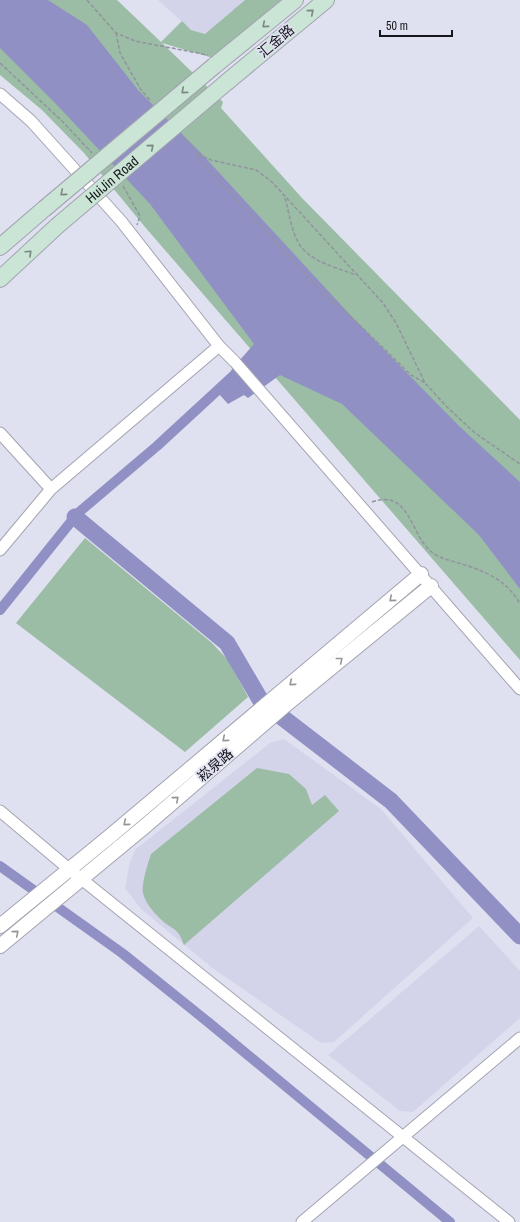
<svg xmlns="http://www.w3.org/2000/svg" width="520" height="1222" font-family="'Archivo Narrow','Noto Sans SC',sans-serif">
  <rect width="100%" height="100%" fill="#e0e1f0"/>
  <g fill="#d3d4ea">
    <path d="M 158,0 L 245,0 L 205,34 L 191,30 Z"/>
    <path d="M 284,739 L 381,809 L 473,918 L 334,1042 L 321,1043 L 211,967 L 141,909 L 125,888 L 130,862 L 136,849 L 270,743 Z"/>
    <path d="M 479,926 L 520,971 L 520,1018 L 413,1112 L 400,1111 L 328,1055 Z"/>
  </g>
  <g fill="#9bbca5">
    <path d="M 0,0 L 117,0 L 161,42 L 182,21 L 191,30 L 205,34 L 245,0 L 281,0 L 213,58 L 162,43 L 223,102 L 221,108 L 302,198 L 520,420 L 520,660 L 145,227 L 84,153 L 42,110 L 0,75 Z"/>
    <path d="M 85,538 L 212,643 L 228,660 L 248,697 L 185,752 L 16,623 Z"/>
    <path d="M 257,768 L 289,774 L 306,789 L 312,805 L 325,795 L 339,811 L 184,945 C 178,929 177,932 165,923 C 156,915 146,905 143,893 C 141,885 148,863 151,854 Z"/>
  </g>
  <path fill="#9090c5" d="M 0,0 L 48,0 L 87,25 L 138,90 L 201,153 L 354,319 L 459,426 L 520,482 L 520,589 L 479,535 L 342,404 L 280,375 L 248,398 L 244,395 L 228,404 L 219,394 L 232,369 L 254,344 L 150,204 L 57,105 L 0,48 Z"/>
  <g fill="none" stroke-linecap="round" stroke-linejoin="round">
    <g stroke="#9090c5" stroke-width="10">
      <path d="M 0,610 L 78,513 L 157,446 L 233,376"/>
      <path d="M 0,866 L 122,953 L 208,1022 L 450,1222"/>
    </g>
    <path stroke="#9090c5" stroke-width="17" d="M 75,517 L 227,643 L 261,701 L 391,801 L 520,936"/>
    <g stroke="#a3a3b1" stroke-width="13">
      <g id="minor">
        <path d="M 0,94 L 31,121 L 121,221 L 219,346 L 235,362 L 520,689"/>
        <path d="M 0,433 L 51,489"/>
        <path d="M 0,550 L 51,489 L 219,346"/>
        <path d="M 0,811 L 69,869 L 509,1222"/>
        <path d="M 302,1222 L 520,1038"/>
      </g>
    </g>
    <g stroke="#a3a3b1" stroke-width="16">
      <g id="tertiary">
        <path d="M 0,926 L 109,837 L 421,574"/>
        <path d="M 0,946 L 144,827 L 288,703 L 431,586"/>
      </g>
    </g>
    <g stroke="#a3a3b1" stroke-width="18">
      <g id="secondary">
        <path d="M 214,66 L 295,0"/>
        <path d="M 227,82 L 326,0"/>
        <path d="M 0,247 L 44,209"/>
        <path d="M 0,279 L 57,226"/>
      </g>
    </g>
    <g stroke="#92939e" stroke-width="1.5" stroke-dasharray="4 2" stroke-linecap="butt">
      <path d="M 87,0 L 116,33 L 135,41 L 208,55"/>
      <path d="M 116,33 L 120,53 L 141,90 L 151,101"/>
      <path d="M 0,63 L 62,121 L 92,153"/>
      <path d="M 183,137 L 198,154 L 200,160 L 325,295 L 345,311 L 411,375 L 425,383"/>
      <path d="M 198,154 L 211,160 L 256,170 L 272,182 L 383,303 L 396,323 L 425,383 L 447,407 L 475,433 L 520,464"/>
      <path d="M 123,186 L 140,216 L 137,225"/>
      <path d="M 285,198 C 289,212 291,229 298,242 C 309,262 336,267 356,275"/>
      <path d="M 372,502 C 411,488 410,537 433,553 C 441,559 452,561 462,564 C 485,571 508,581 520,604"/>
    </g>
    <use href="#minor" stroke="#fff" stroke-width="11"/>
    <use href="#tertiary" stroke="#fff" stroke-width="14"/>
    <use href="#secondary" stroke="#cae5d5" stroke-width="16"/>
    <g stroke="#a3a3b1" stroke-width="18" stroke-linecap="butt">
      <g id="secondary-bridge">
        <path d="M 44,209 L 214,66"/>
        <path id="s1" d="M 57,226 L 227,82"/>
      </g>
    </g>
    <use href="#secondary-bridge" stroke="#cae5d5" stroke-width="16"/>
  </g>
  <defs><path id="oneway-chevron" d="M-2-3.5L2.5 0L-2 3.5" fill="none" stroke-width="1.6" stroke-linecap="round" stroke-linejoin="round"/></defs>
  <g stroke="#798881">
    <use href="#oneway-chevron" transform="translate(311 12) rotate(-40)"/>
    <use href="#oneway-chevron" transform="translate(265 25) rotate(140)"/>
    <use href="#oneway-chevron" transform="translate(184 91) rotate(140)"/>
    <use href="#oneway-chevron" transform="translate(151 147) rotate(-40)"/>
    <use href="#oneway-chevron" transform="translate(63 193) rotate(140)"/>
    <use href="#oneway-chevron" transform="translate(29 253) rotate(-43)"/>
  </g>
  <g stroke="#969698">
    <use href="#oneway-chevron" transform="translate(392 599) rotate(140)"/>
    <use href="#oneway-chevron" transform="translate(340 660) rotate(-39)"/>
    <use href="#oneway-chevron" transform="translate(292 683) rotate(140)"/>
    <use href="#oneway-chevron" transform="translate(225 739) rotate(140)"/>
    <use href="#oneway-chevron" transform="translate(176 799) rotate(-41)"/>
    <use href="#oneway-chevron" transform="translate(126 823) rotate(140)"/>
    <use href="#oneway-chevron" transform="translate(16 933) rotate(-40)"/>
  </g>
  <g text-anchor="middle" stroke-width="3.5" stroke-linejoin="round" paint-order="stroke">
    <g font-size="14" fill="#16161b" stroke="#e0e1f0">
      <text transform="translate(276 41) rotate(-40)" y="5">汇金路</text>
      <text dy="5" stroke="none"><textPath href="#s1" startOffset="72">HuiJin Road</textPath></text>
      <text transform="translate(215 765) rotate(-41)" y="5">崧泉路</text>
    </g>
  </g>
  <path d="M380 30v6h72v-6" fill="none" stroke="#16161b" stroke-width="2"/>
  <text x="386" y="30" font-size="12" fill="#16161b" stroke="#e0e1f0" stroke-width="3" paint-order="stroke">50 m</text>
</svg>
